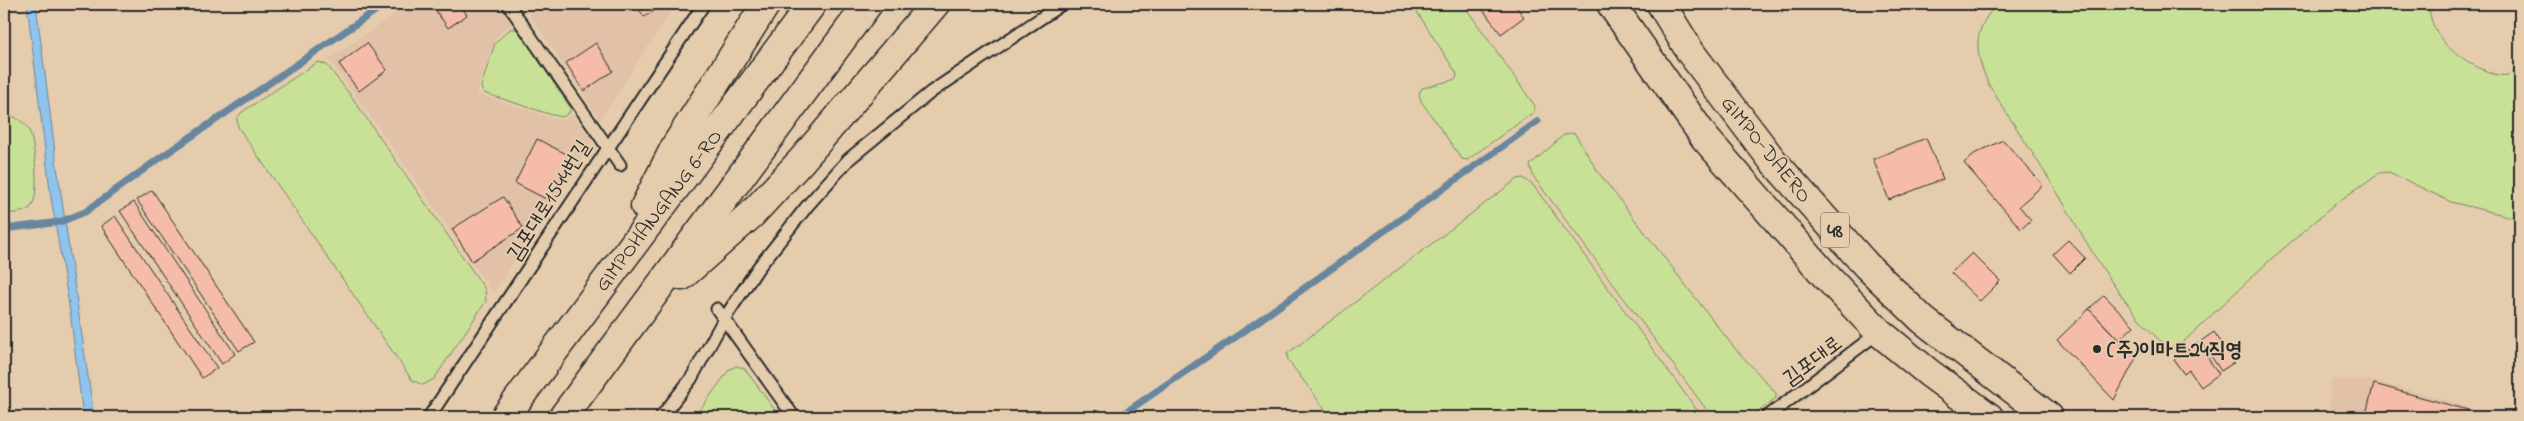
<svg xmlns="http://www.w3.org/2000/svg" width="2524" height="421" font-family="'Indie Flower','Poor Story',sans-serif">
  <rect width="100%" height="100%" fill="#e4ccad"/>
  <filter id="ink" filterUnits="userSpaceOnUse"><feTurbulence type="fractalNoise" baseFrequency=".02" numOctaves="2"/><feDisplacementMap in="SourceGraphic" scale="10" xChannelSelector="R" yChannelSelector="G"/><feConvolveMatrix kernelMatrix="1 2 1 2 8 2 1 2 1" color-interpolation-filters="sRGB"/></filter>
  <g filter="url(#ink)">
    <g fill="#e1c1a7">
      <path d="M 410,4 L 498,4 L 512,23 L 495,38 L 476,94 L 563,121 L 574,114 L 592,141 L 493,293 L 402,160 L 329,59 Z"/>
      <path d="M 523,4 L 675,4 L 600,120 Z"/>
      <path d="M 2334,379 L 2368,380 L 2456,403 L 2475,410 L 2473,417 L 2312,417 L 2311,412 L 2330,410 L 2330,383 Z"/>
    </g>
    <g fill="#c8e197" stroke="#7a8661">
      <path d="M 1412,4 L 1463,4 L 1535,106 L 1534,112 L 1467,160 L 1462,159 L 1421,101 L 1419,94 L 1422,88 L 1456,79 L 1457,74 Z"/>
      <path d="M 1997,4 L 2429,4 C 2429,20 2436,34 2447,46 C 2457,56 2496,82 2510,74 C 2514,71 2517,66 2520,62 L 2520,219 L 2451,202 L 2389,172 L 2379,173 L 2339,201 L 2270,260 L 2182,343 L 2168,348 C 2124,310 2089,247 2060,197 C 2037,159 2012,122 1989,85 C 1974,52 1972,31 1997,4 Z"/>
      <path d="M 510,29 L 516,29 L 520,33 L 570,107 L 570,112 L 563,117 L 549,114 L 484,93 L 481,88 L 482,83 L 495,43 Z"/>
      <path d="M 318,62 L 327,65 L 351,96 L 485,289 L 486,301 L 434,379 L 423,385 L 412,380 L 238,127 L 237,118 L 242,112 Z"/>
      <path d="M 12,116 C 18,119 24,122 28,128 C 35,140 41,199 30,208 C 24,213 12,213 4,214 L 4,117 Z"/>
      <path d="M 1571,133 L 1575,134 L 1598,172 L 1732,345 L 1776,393 L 1776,398 L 1751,417 L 1712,417 L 1533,176 L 1530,165 L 1564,135 Z"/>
      <path d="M 1523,178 L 1533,185 L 1702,417 L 1331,417 L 1288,360 L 1287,354 L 1517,179 Z"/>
      <path d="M 736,366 L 744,368 L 780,417 L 695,417 L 729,370 Z"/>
    </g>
    <path fill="#90c4ed" stroke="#68879f" d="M 27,4 L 36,4 L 56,160 L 94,417 L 83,417 L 70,311 L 51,198 Z"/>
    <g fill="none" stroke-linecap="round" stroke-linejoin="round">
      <g stroke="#68879f" stroke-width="7">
        <path d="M 4,229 L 60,222 L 85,212 L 157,160 L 385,4"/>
        <path d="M 1119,417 L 1240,334 L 1538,121"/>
      </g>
    </g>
    <g fill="#f4bca9" stroke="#2b2b2b">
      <path d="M 431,4 L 460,4 L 467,15 L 448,28 Z"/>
      <path d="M 636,4 L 665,4 L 644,17 Z"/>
      <path d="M 1485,4 L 1514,4 L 1524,17 L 1501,34 L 1481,7 Z"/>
      <path d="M 1771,4 L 1789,4 L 1782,12 Z"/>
      <path d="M 367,43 L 387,70 L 359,91 L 339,64 Z"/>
      <path d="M 596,43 L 613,71 L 584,91 L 566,63 Z"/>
      <path d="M 1926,138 L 1943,179 L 1889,200 L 1873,159 Z"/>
      <path d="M 537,139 L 572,157 L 550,201 L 515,183 Z"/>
      <path d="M 2003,140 L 2043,185 L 2019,206 L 2031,220 L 2021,229 L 1964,163 L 1974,154 Z"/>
      <path d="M 152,190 L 254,342 L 239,351 L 137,200 Z"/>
      <path d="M 503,197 L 523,228 L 472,261 L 452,229 Z"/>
      <path d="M 134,202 L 235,354 L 222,364 L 120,211 Z"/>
      <path d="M 115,216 L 217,368 L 202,378 L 101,226 Z"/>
      <path d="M 2068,240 L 2085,258 L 2070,273 L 2053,254 Z"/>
      <path d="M 1972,253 L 2000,281 L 1980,301 L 1951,273 Z"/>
      <path d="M 2104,295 L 2134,326 L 2119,340 L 2089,309 Z"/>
      <path d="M 2089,309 L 2136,358 L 2114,400 L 2057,340 Z"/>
      <path d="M 2214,332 L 2235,362 L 2221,371 L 2201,341 Z"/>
      <path d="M 2197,343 L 2219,374 L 2201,387 L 2189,370 L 2184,374 L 2174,360 Z"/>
      <path d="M 2374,384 L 2468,410 L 2466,417 L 2365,417 Z"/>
      <path d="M 2354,411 L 2355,417 L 2314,417 L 2314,416 Z"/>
    </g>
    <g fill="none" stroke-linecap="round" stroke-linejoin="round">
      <g stroke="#2b2b2b" stroke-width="15">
        <g id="service">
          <path d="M 508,4 L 620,165"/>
          <path d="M 717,309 L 794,417"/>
          <path d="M 429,417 L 704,4"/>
          <path d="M 661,417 L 691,379 L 724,319 L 758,268 L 808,205 L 849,159 L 931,92 L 1062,4"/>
          <path d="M 1767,417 L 1879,332"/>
        </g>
      </g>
      <g stroke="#2b2b2b" stroke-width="31">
        <g id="tertiary">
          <path d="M 645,206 L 676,145 L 766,4"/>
          <path d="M 682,276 L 752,214 L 802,160 L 935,4"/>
          <path d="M 505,417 L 812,4"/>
          <path d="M 563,417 L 868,4"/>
        </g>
      </g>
      <g stroke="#2b2b2b" stroke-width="31">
        <g id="primary">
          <path d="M 1611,4 L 1705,138 L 1824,274 L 1879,332 L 1929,373 L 1989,417"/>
          <path d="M 1661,4 L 1691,53 L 1773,161 L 1867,266 L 1923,320 L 2049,417"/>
        </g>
      </g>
      <use href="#service" stroke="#e4ccad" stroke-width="11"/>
      <use href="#tertiary" stroke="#e4ccad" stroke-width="28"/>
      <use href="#primary" stroke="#e4ccad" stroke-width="28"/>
    </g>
  </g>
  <circle fill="#2b2b2b" stroke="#e4ccad" stroke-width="2" cx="2097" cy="349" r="5"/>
  <g text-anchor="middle" stroke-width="4" stroke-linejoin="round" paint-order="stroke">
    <rect fill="#e4ccad" stroke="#625b52" stroke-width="1" x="1821" y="212.5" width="28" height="35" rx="4"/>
    <g font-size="20" font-weight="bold" fill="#2b2b2b">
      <text x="1835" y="237">48</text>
    </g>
    <g font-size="21" fill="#2b2b2b" stroke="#e4ccad">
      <text transform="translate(1767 149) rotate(51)" y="7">GIMPO-DAERO</text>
      <text transform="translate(548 200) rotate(-58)" y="7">김포대로1544번길</text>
      <text transform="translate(658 210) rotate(-53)" y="7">GIMPOHANGANG 6-RO</text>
      <text transform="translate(1812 360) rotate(-37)" y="7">김포대로</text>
    </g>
    <g font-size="21" font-weight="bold" fill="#2b2b2b" stroke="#e4ccad" text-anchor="start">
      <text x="2107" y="356">(주)이마트24직영</text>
    </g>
  </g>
  <rect width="2524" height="421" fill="none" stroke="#e4ccad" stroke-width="20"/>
  <rect x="10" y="10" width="2504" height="401" fill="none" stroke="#2b2b2b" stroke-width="2" filter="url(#ink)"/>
</svg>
